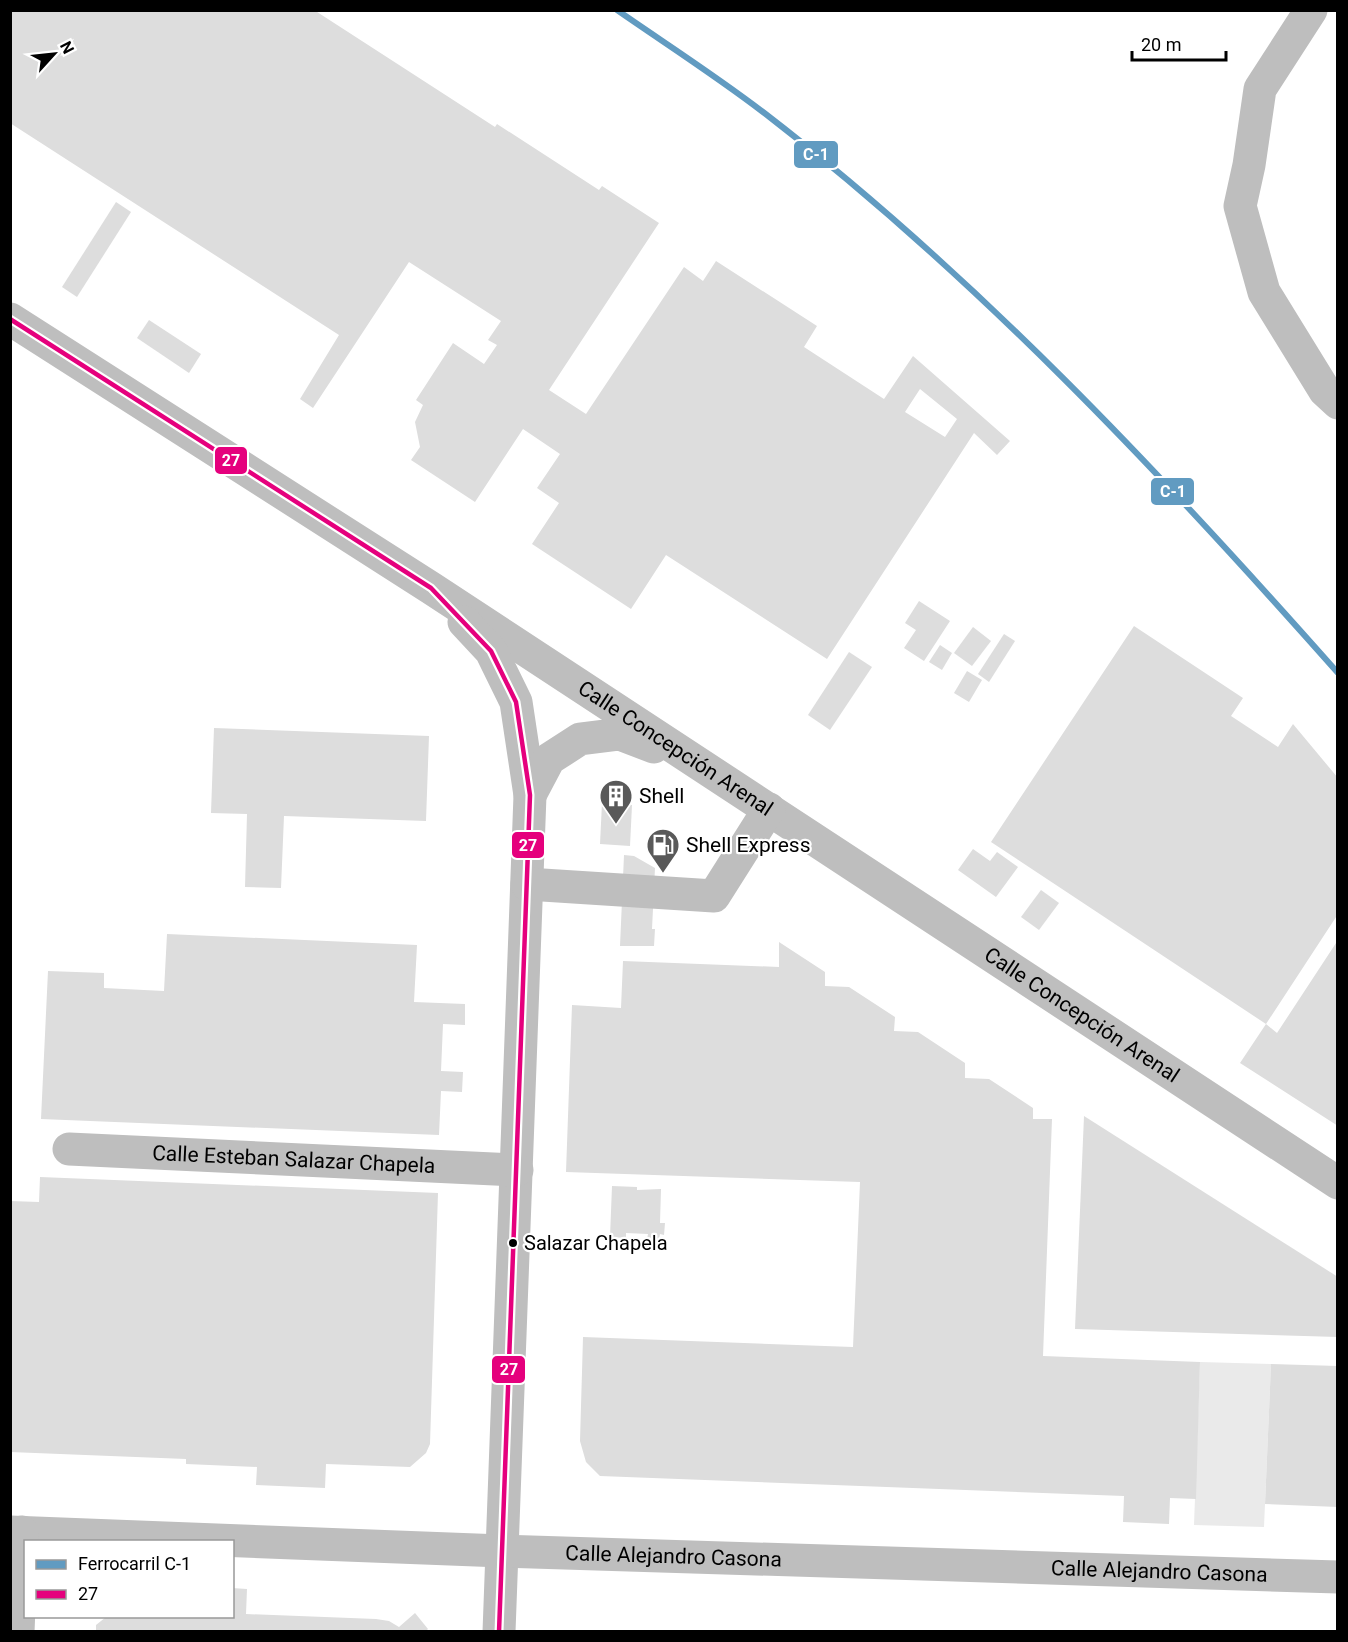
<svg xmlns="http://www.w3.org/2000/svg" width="1348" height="1642" font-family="Roboto,sans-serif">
  <rect width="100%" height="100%" fill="#fff"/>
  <path fill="#eaeaea" d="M 1200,1362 L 1271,1364 L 1264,1527 L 1194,1525 Z"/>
  <g fill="#ddd" fill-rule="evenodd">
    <path d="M 10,10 L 314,10 L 495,127 L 497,124 L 599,190 L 602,186 L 659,223 L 549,390 L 586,414 L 684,267 L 703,281 L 716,261 L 817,326 L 804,347 L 884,399 L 913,356 L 1010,441 L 997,455 L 974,433 L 827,659 L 666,555 L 631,609 L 532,544 L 559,503 L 537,488 L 560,454 L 523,429 L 475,502 L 411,460 L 420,447 L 415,422 L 423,405 L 416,400 L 453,343 L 484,364 L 497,345 L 488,340 L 501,321 L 409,262 L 313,408 L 300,399 L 339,335 L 10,123 ZM 920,389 L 957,419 L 945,437 L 905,412 Z"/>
    <path d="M 116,202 L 131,212 L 77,297 L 62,287 Z"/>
    <path d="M 149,320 L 201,354 L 189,373 L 137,338 Z"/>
    <path d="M 919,601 L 950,621 L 924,661 L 904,648 L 916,630 L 905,623 Z"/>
    <path d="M 1134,626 L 1243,698 L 1231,716 L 1278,747 L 1293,724 L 1338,778 L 1338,914 L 1266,1024 L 1277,1033 L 1338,940 L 1338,1126 L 1240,1063 L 1266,1024 L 991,842 Z"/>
    <path d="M 973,627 L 991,641 L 972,666 L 954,653 Z"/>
    <path d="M 1004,634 L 1015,641 L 989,682 L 978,674 Z"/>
    <path d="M 940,645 L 952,653 L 942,670 L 929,662 Z"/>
    <path d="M 849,652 L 872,667 L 830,730 L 808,715 Z"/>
    <path d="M 967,671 L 982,680 L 969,702 L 954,693 Z"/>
    <path d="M 214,728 L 429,736 L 426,821 L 284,816 L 281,888 L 245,887 L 247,814 L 211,813 Z"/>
    <path d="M 602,803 L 632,805 L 630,846 L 600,844 Z"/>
    <path d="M 973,849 L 990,861 L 997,852 L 1018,867 L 996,897 L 958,870 Z"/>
    <path d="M 624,855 L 634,856 L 655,868 L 652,929 L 655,929 L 654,946 L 620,946 Z"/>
    <path d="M 1041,890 L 1059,903 L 1039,930 L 1021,917 Z"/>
    <path d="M 167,934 L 417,945 L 414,1002 L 465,1004 L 465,1025 L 443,1024 L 441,1071 L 463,1072 L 462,1092 L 441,1091 L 439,1135 L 41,1119 L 48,971 L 104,973 L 104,988 L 164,991 Z"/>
    <path d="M 779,942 L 825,972 L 825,986 L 849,987 L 895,1017 L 894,1031 L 918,1032 L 965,1063 L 965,1078 L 989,1079 L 1033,1108 L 1033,1119 L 1052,1119 L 1043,1356 L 1200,1362 L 1196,1499 L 1170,1498 L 1169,1524 L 1123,1522 L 1124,1496 L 600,1476 L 586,1462 L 580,1441 L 583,1337 L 853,1347 L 860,1182 L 566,1172 L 572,1005 L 621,1008 L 623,961 L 779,967 Z"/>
    <path d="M 1084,1116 L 1338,1277 L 1338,1337 L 1075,1329 Z"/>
    <path d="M 40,1177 L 438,1193 L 430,1444 L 426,1453 L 410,1467 L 326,1464 L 325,1488 L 256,1485 L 257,1467 L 186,1464 L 186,1459 L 10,1452 L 10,1201 L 39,1202 Z"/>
    <path d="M 612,1186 L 637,1187 L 637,1190 L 661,1189 L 660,1223 L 665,1223 L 664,1235 L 660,1234 L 659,1239 L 647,1239 L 648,1234 L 626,1233 L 626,1238 L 610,1237 Z"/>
    <path d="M 1271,1364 L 1338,1366 L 1338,1507 L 1265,1504 Z"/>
    <path d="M 232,1588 L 247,1589 L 246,1614 L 376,1619 L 389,1621 L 399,1627 L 415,1613 L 428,1629 L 425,1632 L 96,1632 L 96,1625 L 106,1617 L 232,1617 Z"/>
  </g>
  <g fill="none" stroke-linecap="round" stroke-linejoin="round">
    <g stroke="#bebebe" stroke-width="33">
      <path d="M 1311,10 L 1260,89 L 1249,165 L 1240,206 L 1264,292 L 1325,391 L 1338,403"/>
      <path id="s1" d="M 10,319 L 431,588 L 1338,1183"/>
      <path d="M 464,622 L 491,651 L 516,702 L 530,795 L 499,1632"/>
      <path d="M 530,795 L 549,759 L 580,739 L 620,734 L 654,747"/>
      <path d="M 527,884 L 714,896 L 769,809"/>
      <path id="s2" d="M 69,1149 L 517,1170"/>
      <path id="s3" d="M 10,1532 L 502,1551 L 1338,1577"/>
      <path d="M 18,1632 L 22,1532"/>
    </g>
    <g stroke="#fff" stroke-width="9">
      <path id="bus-1" d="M 10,319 L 431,588 L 491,651 L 516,702 L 530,795 L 499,1632"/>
    </g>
    <use href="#bus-1" stroke="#e5007d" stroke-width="4.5"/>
    <g stroke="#fff" stroke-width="10">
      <path id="rail-1" d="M 617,10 C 666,44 716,76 763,112 C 975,275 1161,473 1338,673"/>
    </g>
    <use href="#rail-1" stroke="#619bc1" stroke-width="6"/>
  </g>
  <defs>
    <g id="building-pin" transform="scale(1.725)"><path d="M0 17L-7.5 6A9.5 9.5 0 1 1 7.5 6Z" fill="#595959" stroke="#fff"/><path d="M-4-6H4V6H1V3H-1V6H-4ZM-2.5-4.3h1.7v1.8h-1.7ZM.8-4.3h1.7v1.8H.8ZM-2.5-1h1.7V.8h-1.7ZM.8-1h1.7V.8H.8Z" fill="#fff"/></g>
    <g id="fuel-pin" transform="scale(1.725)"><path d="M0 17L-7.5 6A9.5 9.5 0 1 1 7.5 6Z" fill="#595959" stroke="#fff"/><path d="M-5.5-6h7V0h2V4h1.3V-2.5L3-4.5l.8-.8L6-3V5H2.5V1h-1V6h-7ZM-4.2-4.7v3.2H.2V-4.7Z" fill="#fff"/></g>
  </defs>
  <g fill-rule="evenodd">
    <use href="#building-pin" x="616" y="796"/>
    <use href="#fuel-pin" x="663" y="845"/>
  </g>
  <circle fill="#000" stroke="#fff" stroke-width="2" cx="513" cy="1243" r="5"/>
  <g text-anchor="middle" stroke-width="4.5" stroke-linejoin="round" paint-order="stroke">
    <g font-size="20" fill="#000" stroke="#fff" text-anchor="start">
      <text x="524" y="1250">Salazar Chapela</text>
    </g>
    <g font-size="21" fill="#000" stroke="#fff">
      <text dy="7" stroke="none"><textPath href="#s1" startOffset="792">Calle Concepción Arenal</textPath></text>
      <text dy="7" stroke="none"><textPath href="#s1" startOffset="1278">Calle Concepción Arenal</textPath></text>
      <text dy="7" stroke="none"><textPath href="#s2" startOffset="225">Calle Esteban Salazar Chapela</textPath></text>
      <text dy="7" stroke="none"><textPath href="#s3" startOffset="664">Calle Alejandro Casona</textPath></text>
      <text dy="7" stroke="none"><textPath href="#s3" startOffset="1150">Calle Alejandro Casona</textPath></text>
    </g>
    <g font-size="21" fill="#000" stroke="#fff" text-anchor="start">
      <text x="639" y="803">Shell</text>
      <text x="686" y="852">Shell Express</text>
    </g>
  </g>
  <g stroke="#fff" stroke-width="2">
    <rect x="793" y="140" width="46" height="29" rx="6" fill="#619bc1"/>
    <rect x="214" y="446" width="34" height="29" rx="6" fill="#e5007d"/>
    <rect x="1150" y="477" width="45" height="29" rx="6" fill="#619bc1"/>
    <rect x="511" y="831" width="34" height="28" rx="6" fill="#e5007d"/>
    <rect x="491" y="1355" width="35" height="29" rx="6" fill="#e5007d"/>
  </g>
  <g font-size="16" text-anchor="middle" font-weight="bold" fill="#fff">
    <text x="816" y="160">C-1</text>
    <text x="231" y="466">27</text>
    <text x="1173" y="497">C-1</text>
    <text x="528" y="851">27</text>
    <text x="509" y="1375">27</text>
  </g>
  <rect width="1348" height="1642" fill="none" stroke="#000000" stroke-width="24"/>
  <rect x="24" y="1540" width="210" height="78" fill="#ffffff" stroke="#999999" stroke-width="1.5"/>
  <rect x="36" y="1560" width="30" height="9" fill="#619bc1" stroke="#999999" stroke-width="1.5"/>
  <text x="78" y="1570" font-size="18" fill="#000000">Ferrocarril C-1</text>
  <rect x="36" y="1590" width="30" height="9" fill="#e5007d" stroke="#999999" stroke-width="1.5"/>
  <text x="78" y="1600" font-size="18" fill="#000000">27</text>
  <g transform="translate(54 54) rotate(63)" stroke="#ffffff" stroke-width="4.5" paint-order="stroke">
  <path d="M0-4.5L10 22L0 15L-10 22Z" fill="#000000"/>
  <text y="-9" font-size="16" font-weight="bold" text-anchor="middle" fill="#000000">N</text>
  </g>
  <path d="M1132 51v9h94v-9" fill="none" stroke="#000000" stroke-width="3"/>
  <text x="1141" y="51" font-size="18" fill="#000000" stroke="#ffffff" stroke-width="4.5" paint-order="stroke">20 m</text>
</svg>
